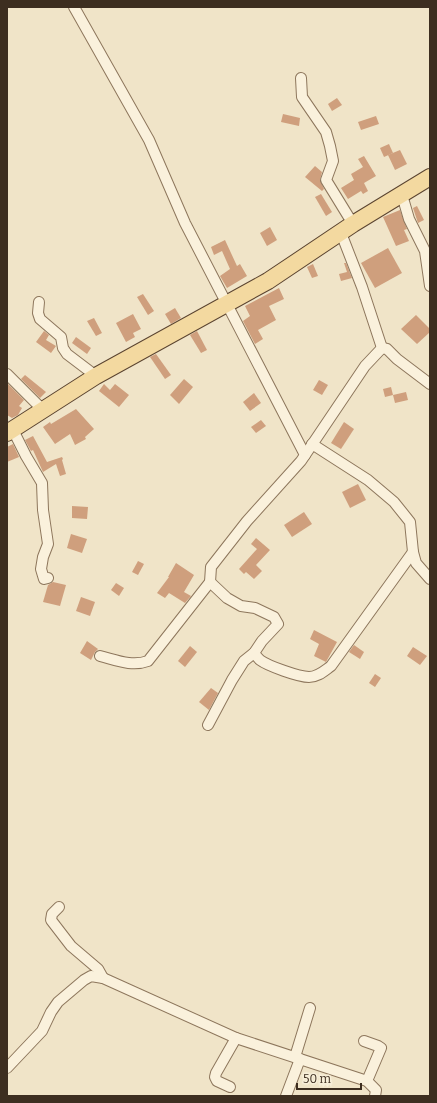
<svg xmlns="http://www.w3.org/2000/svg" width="437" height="1103" font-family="Bitter,serif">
  <rect width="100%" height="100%" fill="#f0e4c8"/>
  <g fill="#cf9f7d">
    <path d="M 337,98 L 342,105 L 332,111 L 328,104 Z"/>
    <path d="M 283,114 L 300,118 L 299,126 L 281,122 Z"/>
    <path d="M 376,116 L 379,124 L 361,130 L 358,122 Z"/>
    <path d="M 389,144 L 393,153 L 384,157 L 380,148 Z"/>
    <path d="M 400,150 L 407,164 L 395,170 L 388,155 Z"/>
    <path d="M 364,156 L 376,176 L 364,183 L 368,191 L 363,194 L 361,191 L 348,199 L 341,188 L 354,180 L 351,174 L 363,167 L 358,159 Z"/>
    <path d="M 315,166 L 322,172 L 320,180 L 324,189 L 322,191 L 305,177 Z"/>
    <path d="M 321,194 L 332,212 L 326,216 L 315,197 Z"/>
    <path d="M 417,206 L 424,220 L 418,223 L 413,208 Z"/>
    <path d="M 400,210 L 407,229 L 404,230 L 409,241 L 396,246 L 383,217 Z"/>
    <path d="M 270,227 L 277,240 L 267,246 L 260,233 Z"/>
    <path d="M 225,240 L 237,266 L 240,264 L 247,276 L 227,288 L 220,276 L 230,269 L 222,251 L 214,255 L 211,247 Z"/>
    <path d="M 388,248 L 402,273 L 375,288 L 361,263 Z"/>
    <path d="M 344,263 L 346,263 L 352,278 L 341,281 L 339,274 L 347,272 Z"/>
    <path d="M 313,264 L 318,276 L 312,278 L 307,267 Z"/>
    <path d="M 279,288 L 284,299 L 269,306 L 276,320 L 258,330 L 263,339 L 255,344 L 243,321 L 250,316 L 245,306 Z"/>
    <path d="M 143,294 L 154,311 L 148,315 L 137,297 Z"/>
    <path d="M 175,308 L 181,318 L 171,324 L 165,314 Z"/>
    <path d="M 133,314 L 141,329 L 133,333 L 135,337 L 126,342 L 116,323 Z"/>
    <path d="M 416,315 L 430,329 L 430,332 L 417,344 L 401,329 Z"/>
    <path d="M 94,318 L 102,333 L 96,336 L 87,321 Z"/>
    <path d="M 44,331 L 49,335 L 46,340 L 56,346 L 51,353 L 36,342 Z"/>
    <path d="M 197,331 L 207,350 L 201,353 L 190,335 Z"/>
    <path d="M 76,337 L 91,348 L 87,354 L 72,343 Z"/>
    <path d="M 156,354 L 171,375 L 165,379 L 150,357 Z"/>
    <path d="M 25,375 L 46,392 L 40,398 L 21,379 Z"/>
    <path d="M 184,379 L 193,387 L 179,404 L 170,395 Z"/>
    <path d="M 319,380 L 328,385 L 322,395 L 313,390 Z"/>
    <path d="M 7,383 L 24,400 L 19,406 L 22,408 L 18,415 L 12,418 L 7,415 Z"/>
    <path d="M 104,384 L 110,390 L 115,384 L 129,395 L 119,407 L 99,391 Z"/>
    <path d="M 391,387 L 393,395 L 385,397 L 383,389 Z"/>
    <path d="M 406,392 L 408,400 L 395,403 L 393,395 Z"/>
    <path d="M 254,393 L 261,403 L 250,411 L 243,402 Z"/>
    <path d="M 76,409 L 94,429 L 85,437 L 86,439 L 75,445 L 70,434 L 55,444 L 43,427 L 50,422 L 51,424 Z"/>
    <path d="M 261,420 L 266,426 L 256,433 L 251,427 Z"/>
    <path d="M 344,422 L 354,429 L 341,449 L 331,443 Z"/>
    <path d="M 33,436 L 47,462 L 62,457 L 63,459 L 62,460 L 66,474 L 60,476 L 56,464 L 43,472 L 33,450 L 31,451 L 25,440 Z"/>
    <path d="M 13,444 L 19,457 L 7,462 L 7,447 Z"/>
    <path d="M 358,484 L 366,500 L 350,508 L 342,492 Z"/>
    <path d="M 72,506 L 88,507 L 87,519 L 72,518 Z"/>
    <path d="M 304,512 L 312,524 L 292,537 L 284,525 Z"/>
    <path d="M 71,534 L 87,539 L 82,553 L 67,548 Z"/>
    <path d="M 256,538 L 270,550 L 256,565 L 262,571 L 254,579 L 246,572 L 244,574 L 239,569 L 257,549 L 251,544 Z"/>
    <path d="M 138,561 L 144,564 L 138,575 L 132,572 Z"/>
    <path d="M 176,563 L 194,575 L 184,592 L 191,596 L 185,603 L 169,593 L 165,598 L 157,593 L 169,577 L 168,577 Z"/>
    <path d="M 53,582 L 66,585 L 60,606 L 43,602 L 48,585 Z"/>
    <path d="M 116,583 L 124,588 L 119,596 L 111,590 Z"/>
    <path d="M 81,597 L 95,602 L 90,616 L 76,611 Z"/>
    <path d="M 314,630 L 337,642 L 326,662 L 314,656 L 319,644 L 310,639 Z"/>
    <path d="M 87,641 L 98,649 L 95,652 L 91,660 L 80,653 Z"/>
    <path d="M 354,645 L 364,652 L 360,659 L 349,652 Z"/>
    <path d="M 190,646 L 197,652 L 185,667 L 178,661 Z"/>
    <path d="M 413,647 L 427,656 L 420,665 L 407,656 Z"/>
    <path d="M 375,674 L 381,678 L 375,687 L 369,683 Z"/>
    <path d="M 211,688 L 218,693 L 209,710 L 199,702 Z"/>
  </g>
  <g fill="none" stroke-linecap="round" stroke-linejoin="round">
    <g stroke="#8d765c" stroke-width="12">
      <g id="minor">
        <path d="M 74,7 L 149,140 L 185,223 L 305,455"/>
        <path d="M 301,78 L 302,97 L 326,132 L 330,146 L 333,161 L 326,180 L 353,224"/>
        <path d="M 402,195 L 409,219 L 425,251 L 430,286"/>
        <path d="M 341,233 L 362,287 L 382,348"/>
        <path d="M 39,302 L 38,313 L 40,319 L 61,337 L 63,348 L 67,354 L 96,376"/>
        <path d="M 7,374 L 42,409"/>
        <path d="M 13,430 L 26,456 L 42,483 L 43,510 L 48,544 L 43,557 L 41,569 L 44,579 L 48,578"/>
        <path d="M 312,444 L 368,480 L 394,502 L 410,522 L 413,552 L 416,563 L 430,579"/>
        <path d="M 254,653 C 256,656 258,658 260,660 C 268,666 299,677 309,677 C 318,677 324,671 331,666 L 413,552"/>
        <path d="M 100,656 C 116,660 132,667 148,661 L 210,582 L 211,567 L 247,521 L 301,461 L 365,366 L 382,348 L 387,349 L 397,359 L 430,384"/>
        <path d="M 208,725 L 232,680 L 244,661 L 254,653 L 262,641 L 278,624 L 274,617 L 255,608 L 241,606 L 227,598 L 210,582"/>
        <path d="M 59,907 L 52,914 L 51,920 L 71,946 L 98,969 L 103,978"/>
        <path d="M 364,1041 L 378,1046 L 381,1048 L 367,1081"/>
        <path d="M 295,1057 L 310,1008"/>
        <path d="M 7,1068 L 42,1031 L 51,1012 L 58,1002 L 84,980 L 91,976 L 103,978 L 236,1038 L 367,1081 L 376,1090 L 375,1096"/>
        <path d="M 230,1087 L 217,1081 L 215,1077 L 216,1073 L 236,1038"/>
        <path d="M 286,1096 L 300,1059"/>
      </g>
    </g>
    <g stroke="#5b4430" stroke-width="18">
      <path id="primary" d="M 7,433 L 96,376 L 268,281 L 353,224 L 430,177"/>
    </g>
    <use href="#minor" stroke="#faf1dc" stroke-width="10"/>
    <use href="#primary" stroke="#f3d9a0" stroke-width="16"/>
  </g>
  <rect width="437" height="1103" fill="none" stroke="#3d2e20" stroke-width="16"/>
  <path d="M297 1083v6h64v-6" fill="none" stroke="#3d2e20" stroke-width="2"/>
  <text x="303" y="1083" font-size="12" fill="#3d2e20" stroke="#f7eed8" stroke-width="3" paint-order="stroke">50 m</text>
</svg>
